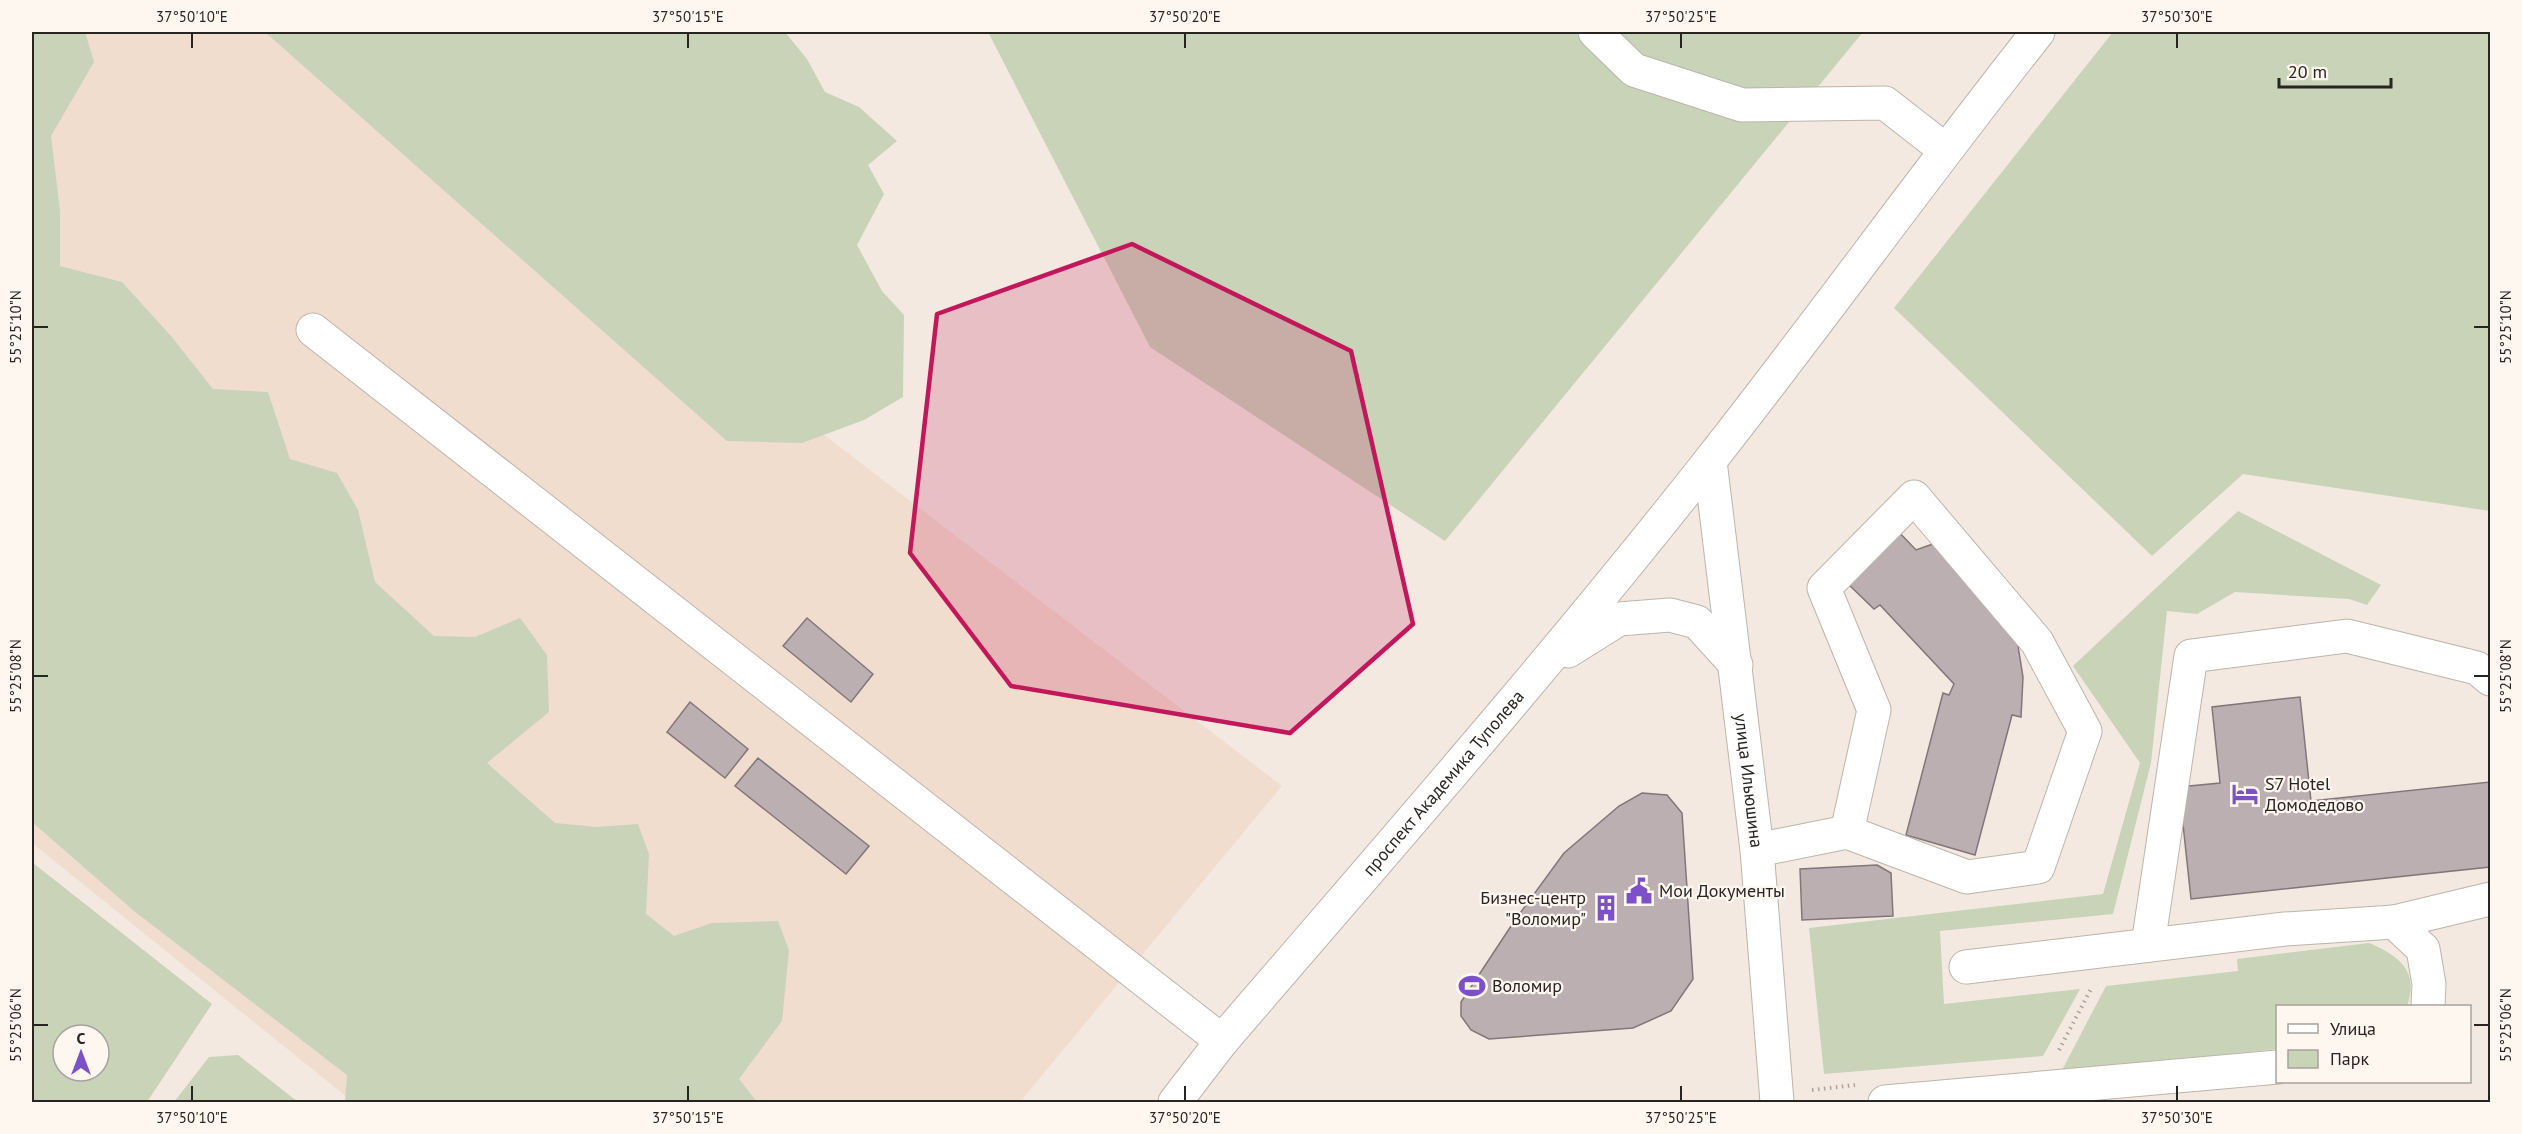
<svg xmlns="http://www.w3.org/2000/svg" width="2522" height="1134" font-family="'PT Sans',sans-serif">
  <rect width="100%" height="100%" fill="#f3e9e1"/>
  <path fill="#f1ddce" d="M 32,32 L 299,32 L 1282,786 L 1020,1102 L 353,1102 L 32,843 Z"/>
  <g fill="#c9d3b8" fill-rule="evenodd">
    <path d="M 32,32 L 85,32 L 94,62 L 51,136 L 60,211 L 60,266 L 122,282 L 171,336 L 213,389 L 268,392 L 290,459 L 337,473 L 358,510 L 375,582 L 434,636 L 475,637 L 520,618 L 547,655 L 549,712 L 487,763 L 555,823 L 597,827 L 638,824 L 649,854 L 646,914 L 674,936 L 712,923 L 778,921 L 789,950 L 782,1021 L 739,1079 L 757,1102 L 345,1102 L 347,1075 L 134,911 L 32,822 Z"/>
    <path d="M 265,32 L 785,32 L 807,59 L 825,92 L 859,107 L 897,141 L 868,165 L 884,194 L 857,245 L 882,291 L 904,315 L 903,397 L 864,420 L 802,443 L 727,441 Z"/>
    <path d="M 988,32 L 1863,32 L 1445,541 L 1150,347 Z"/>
    <path d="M 2113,32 L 2490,32 L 2490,511 L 2243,474 L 2152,556 L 1894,308 Z"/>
    <path d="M 2238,511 L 2381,585 L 2367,605 L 2349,599 L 2235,592 L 2197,614 L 2167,611 L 2151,763 L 2113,914 L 1940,931 L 1944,1004 L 2080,989 L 2043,1056 L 1824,1074 L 1809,928 L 2103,894 L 2140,763 L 2073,666 Z"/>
    <path d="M 33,863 L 212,1004 L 147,1102 L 32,1102 ZM 63,1035 L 99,1035 L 99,1071 L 63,1071 Z"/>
    <path d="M 2369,943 C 2398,955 2420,971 2407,1006 L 2278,1006 L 2277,1049 L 2061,1072 L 2106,986 L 2238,971 L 2237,959 Z"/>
    <path d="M 238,1055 L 298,1102 L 174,1102 L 209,1057 Z"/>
  </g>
  <g fill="#bcafb2" stroke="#82767a" stroke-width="1.5">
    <path d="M 1895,528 L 1916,550 L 1933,544 L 2017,640 L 2023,677 L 2021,717 L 2012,715 L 1975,855 L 1906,835 L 1943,693 L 1949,695 L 1954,684 L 1880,605 L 1874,609 L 1845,581 Z"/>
    <path d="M 807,618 L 873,674 L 851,702 L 783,646 Z"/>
    <path d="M 2300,697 L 2311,801 L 2490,782 L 2490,867 L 2191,899 L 2179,787 L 2220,783 L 2212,707 Z"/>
    <path d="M 690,702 L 748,749 L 725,778 L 667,732 Z"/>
    <path d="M 758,758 L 869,846 L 846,874 L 735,786 Z"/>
    <path d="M 1642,793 L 1667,795 L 1682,813 L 1693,979 L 1671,1011 L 1633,1028 L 1489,1039 L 1471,1030 L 1461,1016 L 1461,1002 L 1515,920 L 1564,853 L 1619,806 Z"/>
    <path d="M 1877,865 L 1891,873 L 1893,916 L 1802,920 L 1800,869 Z"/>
  </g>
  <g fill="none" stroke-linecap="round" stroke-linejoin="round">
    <g stroke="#bdb4ac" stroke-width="35">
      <g id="minor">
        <path d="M 1595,32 L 1634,70 L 1742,105 L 1885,103 L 1944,149"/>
        <path d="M 313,330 L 1222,1041"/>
        <path id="s1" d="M 1710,461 L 1757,850 L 1777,1102"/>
        <path d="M 1757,850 L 1847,832 L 1874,710 L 1824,588 L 1914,497 L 2037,642 L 2085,731 L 2038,867 L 1967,877 L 1847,832"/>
        <path d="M 2394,922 L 2490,899"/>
        <path d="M 2148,945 L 2191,656 L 2347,636 L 2477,668 L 2490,679"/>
        <path d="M 1966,967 L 2285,929 L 2394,922 L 2423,949 L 2429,984 L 2428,1006"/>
        <path d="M 1885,1102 L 2278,1067"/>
      </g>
    </g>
    <g stroke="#bdb4ac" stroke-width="35">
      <g id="major">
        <path d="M 1568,651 L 1619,619 L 1670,615 L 1697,622 L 1736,665"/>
        <path id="s2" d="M 1175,1102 L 1222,1041 C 1386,850 1553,660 1709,462 C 1821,320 1926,173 2038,32"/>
      </g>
    </g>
    <g stroke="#aaa29c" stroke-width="4" stroke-dasharray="1.5 4.5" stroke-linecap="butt">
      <path d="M 2059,1050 L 2092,987"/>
      <path d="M 1812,1090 L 1855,1085"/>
    </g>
    <use href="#minor" stroke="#fff" stroke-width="33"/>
    <use href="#major" stroke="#fff" stroke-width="33"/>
  </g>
  <path fill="#c2185b" fill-opacity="0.2" stroke="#c2185b" stroke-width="4.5" stroke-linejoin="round" d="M 1132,244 L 1351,351 L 1413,624 L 1290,733 L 1011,686 L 910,553 L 937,314 Z"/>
  <path fill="none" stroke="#282421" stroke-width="2" d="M 192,33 L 192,48M 688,33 L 688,48M 1185,33 L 1185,48M 1681,33 L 1681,48M 2177,33 L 2177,48M 33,327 L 48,327M 2474,327 L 2489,327M 33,676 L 48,676M 2474,676 L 2489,676M 33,1025 L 48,1025M 2474,1025 L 2489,1025M 192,1086 L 192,1101M 688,1086 L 688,1101M 1185,1086 L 1185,1101M 1681,1086 L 1681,1101M 2177,1086 L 2177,1101"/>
  <defs>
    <g id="hotel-bare" transform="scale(2.07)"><path d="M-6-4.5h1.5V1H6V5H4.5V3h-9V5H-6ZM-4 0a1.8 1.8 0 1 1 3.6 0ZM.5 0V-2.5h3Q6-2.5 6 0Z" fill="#7b50c9" stroke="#fef7f0" stroke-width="2.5" paint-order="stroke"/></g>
    <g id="civic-bare" transform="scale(2.07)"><path d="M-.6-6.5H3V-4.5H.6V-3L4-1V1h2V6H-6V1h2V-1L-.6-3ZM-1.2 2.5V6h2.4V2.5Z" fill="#7b50c9" stroke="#fef7f0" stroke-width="2.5" paint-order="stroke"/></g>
    <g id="building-bare" transform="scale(2.07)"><path d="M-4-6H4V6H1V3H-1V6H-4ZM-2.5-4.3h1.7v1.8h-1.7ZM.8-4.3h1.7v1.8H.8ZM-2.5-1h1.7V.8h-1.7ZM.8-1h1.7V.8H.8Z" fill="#7b50c9" stroke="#fef7f0" stroke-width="2.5" paint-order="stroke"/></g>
    <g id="stadium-bare" transform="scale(2.07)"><path d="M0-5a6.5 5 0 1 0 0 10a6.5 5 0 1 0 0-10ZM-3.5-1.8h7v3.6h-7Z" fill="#7b50c9" stroke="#fef7f0" stroke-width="2.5" paint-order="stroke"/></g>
  </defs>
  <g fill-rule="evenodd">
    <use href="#hotel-bare" x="2245" y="794"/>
    <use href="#civic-bare" x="1639" y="891"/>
    <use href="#building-bare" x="1606" y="908"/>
    <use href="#stadium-bare" x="1472" y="986"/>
  </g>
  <g text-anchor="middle" stroke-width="4.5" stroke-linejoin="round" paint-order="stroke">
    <g font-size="18" fill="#282421" stroke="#fef7f0">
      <text dy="6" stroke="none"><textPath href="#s1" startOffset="322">улица Ильюшина</textPath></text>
      <text dy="6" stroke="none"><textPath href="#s2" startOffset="417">проспект Академика Туполева</textPath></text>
    </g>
    <g font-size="18" fill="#282421" stroke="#fef7f0" text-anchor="start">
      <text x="2265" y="790">S7 Hotel<tspan x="2265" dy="21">Домодедово</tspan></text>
      <text x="1659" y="897">Мои Документы</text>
      <text x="1586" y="904" text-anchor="end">Бизнес-центр<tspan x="1586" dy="21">"Воломир"</tspan></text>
      <text x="1492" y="992">Воломир</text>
    </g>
  </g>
  <rect width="2522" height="1134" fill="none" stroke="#fef7f0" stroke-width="66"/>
  <rect x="2276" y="1005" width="195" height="78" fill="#fef7f0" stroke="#a8a39d" stroke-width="1.5"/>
  <rect x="2288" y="1024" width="30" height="9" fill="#ffffff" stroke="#a8a39d" stroke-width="1.5"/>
  <text x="2330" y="1035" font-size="18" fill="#282421">Улица</text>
  <rect x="2288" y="1050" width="30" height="18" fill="#c9d3b8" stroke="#a8a39d" stroke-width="1.5"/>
  <text x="2330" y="1065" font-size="18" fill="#282421">Парк</text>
  <g transform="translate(81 1053)"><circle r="28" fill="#fef7f0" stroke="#a8a39d" stroke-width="1.5"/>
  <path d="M0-4.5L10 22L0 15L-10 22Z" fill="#7b50c9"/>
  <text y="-9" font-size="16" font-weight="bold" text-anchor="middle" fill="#282421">С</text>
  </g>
  <path d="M2279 78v9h112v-9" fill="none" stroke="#282421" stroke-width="3"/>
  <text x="2288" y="78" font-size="18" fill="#282421" stroke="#fef7f0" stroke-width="4.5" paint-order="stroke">20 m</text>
  <rect x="33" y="33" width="2456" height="1068" fill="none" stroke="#282421" stroke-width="2"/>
  <g font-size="15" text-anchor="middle" fill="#282421">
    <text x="192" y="22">37°50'10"E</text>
    <text x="688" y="22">37°50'15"E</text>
    <text x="1185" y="22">37°50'20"E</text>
    <text x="1681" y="22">37°50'25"E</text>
    <text x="2177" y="22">37°50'30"E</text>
    <text transform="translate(16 327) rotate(-90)" y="5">55°25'10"N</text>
    <text transform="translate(2506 327) rotate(-90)" y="5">55°25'10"N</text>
    <text transform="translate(16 676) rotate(-90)" y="5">55°25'08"N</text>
    <text transform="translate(2506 676) rotate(-90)" y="5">55°25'08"N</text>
    <text transform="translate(16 1025) rotate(-90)" y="5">55°25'06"N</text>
    <text transform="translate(2506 1025) rotate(-90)" y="5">55°25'06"N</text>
    <text x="192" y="1123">37°50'10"E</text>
    <text x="688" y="1123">37°50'15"E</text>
    <text x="1185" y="1123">37°50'20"E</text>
    <text x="1681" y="1123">37°50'25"E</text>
    <text x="2177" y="1123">37°50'30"E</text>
  </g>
</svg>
